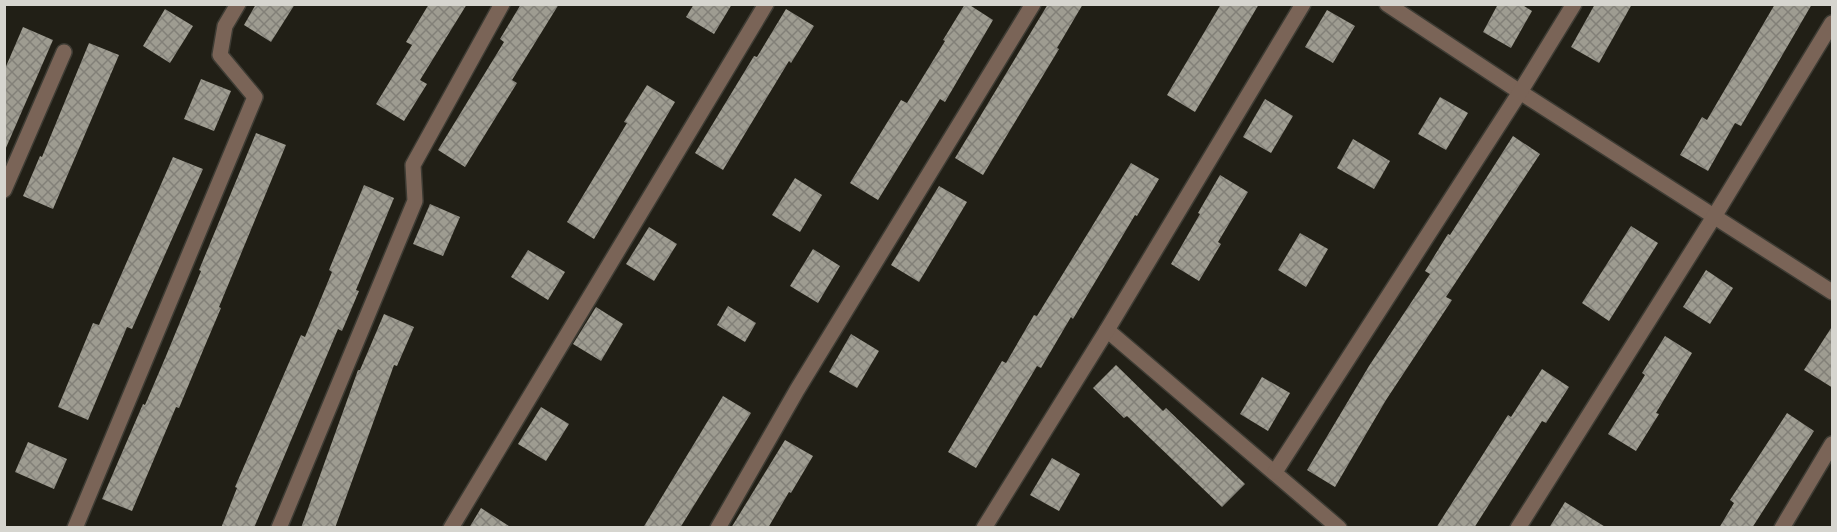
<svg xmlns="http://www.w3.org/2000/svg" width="1837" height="532" font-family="'Roboto Condensed',sans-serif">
  <defs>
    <pattern id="building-cross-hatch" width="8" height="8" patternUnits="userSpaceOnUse" patternTransform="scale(1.5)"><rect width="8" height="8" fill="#9e9c91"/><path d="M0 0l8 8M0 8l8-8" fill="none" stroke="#828078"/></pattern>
  </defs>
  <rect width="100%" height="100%" fill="#211f16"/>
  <g fill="url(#building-cross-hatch)">
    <path d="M 256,4 L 295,4 L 271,42 L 244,25 Z"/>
    <path d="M 429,4 L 467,4 L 420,80 L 427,84 L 404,121 L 376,104 L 412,45 L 406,42 Z"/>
    <path d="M 521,4 L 559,4 L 512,80 L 517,83 L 465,167 L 438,150 L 504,42 L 500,39 Z"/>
    <path d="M 694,4 L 732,4 L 714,34 L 686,17 Z"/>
    <path d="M 965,4 L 968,4 L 993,20 L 945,102 L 940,99 L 878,200 L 850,183 L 901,100 L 907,103 L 945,41 L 943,40 Z"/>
    <path d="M 1048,4 L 1083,4 L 1057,48 L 1059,49 L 983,175 L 955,158 Z"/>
    <path d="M 1221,4 L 1259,4 L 1195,112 L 1167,95 Z"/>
    <path d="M 1498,4 L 1521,4 L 1532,11 L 1511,48 L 1483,32 Z"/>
    <path d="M 1595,4 L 1632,4 L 1599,63 L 1571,47 Z"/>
    <path d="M 1775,4 L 1812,4 L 1741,126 L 1735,123 L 1708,171 L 1680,155 L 1702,117 L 1707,120 Z"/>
    <path d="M 165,9 L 193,26 L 170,63 L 143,46 Z"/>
    <path d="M 786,9 L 814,26 L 791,63 L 789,61 L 723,170 L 695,153 L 754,56 L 757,57 Z"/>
    <path d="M 1327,10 L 1355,26 L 1333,63 L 1305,47 Z"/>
    <path d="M 23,27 L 53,40 L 5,150 L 4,71 Z"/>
    <path d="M 89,43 L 119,55 L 53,209 L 23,196 L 40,156 L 42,157 Z"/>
    <path d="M 201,79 L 231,91 L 214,131 L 184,119 Z"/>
    <path d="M 647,85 L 675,102 L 594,239 L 567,222 L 627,123 L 624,122 Z"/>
    <path d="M 1440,97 L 1468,113 L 1446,150 L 1418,134 Z"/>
    <path d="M 1265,99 L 1293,116 L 1271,153 L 1243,137 Z"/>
    <path d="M 256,133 L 286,145 L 219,307 L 221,308 L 204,348 L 179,408 L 176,407 L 132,511 L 102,499 L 143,404 L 145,405 L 166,356 L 201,271 L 199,270 Z"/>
    <path d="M 1513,136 L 1540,154 L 1446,297 L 1452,300 L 1386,400 L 1335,487 L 1307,470 L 1369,366 L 1430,274 L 1425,271 L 1448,234 L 1450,235 Z"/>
    <path d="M 1353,139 L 1390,161 L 1374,189 L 1337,168 Z"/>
    <path d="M 173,157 L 203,169 L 132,329 L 127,327 L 88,420 L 58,407 L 93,323 L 99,325 Z"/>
    <path d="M 1131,163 L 1159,179 L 1137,216 L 1135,215 L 1073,319 L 1071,317 L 1041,368 L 1037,366 L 976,468 L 948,452 L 1002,361 L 1006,363 L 1034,315 L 1037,316 Z"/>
    <path d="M 1220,175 L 1248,192 L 1218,242 L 1221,244 L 1199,281 L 1171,264 L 1200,214 L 1198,213 Z"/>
    <path d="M 795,178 L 822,195 L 800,232 L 772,215 Z"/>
    <path d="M 364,185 L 394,198 L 356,290 L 359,291 L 342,331 L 338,329 L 254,528 L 221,528 L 237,488 L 235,487 L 301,335 L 305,337 L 332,272 L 329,270 Z"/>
    <path d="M 939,186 L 967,202 L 919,282 L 891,265 Z"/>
    <path d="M 430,204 L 460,217 L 443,256 L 413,244 Z"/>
    <path d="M 1631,226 L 1658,243 L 1609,321 L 1582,303 Z"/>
    <path d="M 649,227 L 677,244 L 654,281 L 626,264 Z"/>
    <path d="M 1300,233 L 1328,249 L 1306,287 L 1278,270 Z"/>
    <path d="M 813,249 L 840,266 L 818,303 L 790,286 Z"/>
    <path d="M 528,250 L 565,272 L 548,300 L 511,277 Z"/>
    <path d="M 1706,270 L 1733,288 L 1710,324 L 1683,307 Z"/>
    <path d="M 728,306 L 756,323 L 745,342 L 717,325 Z"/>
    <path d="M 596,307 L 623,324 L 601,361 L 573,344 Z"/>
    <path d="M 384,314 L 414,327 L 397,366 L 394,365 L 335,528 L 301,528 L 358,370 L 360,370 Z"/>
    <path d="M 1833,325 L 1833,388 L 1804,370 Z"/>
    <path d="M 851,334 L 879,351 L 857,388 L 829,372 Z"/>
    <path d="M 1665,336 L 1692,353 L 1656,413 L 1659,414 L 1636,451 L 1608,434 L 1645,375 L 1642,373 Z"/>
    <path d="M 1116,365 L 1163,411 L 1166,408 L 1245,484 L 1222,507 L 1127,416 L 1124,418 L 1093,388 Z"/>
    <path d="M 1542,369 L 1569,387 L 1546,423 L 1542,421 L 1474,528 L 1436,528 L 1508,415 L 1511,417 Z"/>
    <path d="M 1262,377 L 1290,393 L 1268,431 L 1240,414 Z"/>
    <path d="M 723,396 L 751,413 L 680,528 L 643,528 Z"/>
    <path d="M 541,407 L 569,424 L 546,461 L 518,444 Z"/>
    <path d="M 1787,413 L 1814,431 L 1752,528 L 1719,528 L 1734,503 L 1730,500 Z"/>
    <path d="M 785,440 L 813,456 L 791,493 L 789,492 L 768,528 L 731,528 Z"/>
    <path d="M 28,442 L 67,459 L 54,489 L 15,472 Z"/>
    <path d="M 1052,458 L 1080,474 L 1059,511 L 1030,495 Z"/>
    <path d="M 1565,502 L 1607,528 L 1549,528 Z"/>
    <path d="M 481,508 L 512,528 L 469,528 Z"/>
  </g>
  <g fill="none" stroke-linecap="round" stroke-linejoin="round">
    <g stroke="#3e3c34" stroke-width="18">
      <g id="minor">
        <path d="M 1387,4 L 1520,92 L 1832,292"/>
        <path d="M 4,190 L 64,52"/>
        <path d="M 1107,330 L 1339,528"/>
        <path d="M 1275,472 L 1520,92 L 1574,4"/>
        <path d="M 75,528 L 255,97 L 220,55 L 225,26 L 238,4"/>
        <path d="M 279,528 L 415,201 L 413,165 L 502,4"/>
        <path d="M 451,528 L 766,4"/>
        <path d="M 718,528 L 797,390 L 1033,4"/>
        <path d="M 984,528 L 1107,330 L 1303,4"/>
        <path d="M 1518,528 L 1715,215 L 1832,23"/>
        <path d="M 1782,528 L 1832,444"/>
      </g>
    </g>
    <use href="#minor" stroke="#7a6457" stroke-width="15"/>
  </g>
  <rect width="1837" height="532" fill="none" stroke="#d6d5cf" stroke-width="12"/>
</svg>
